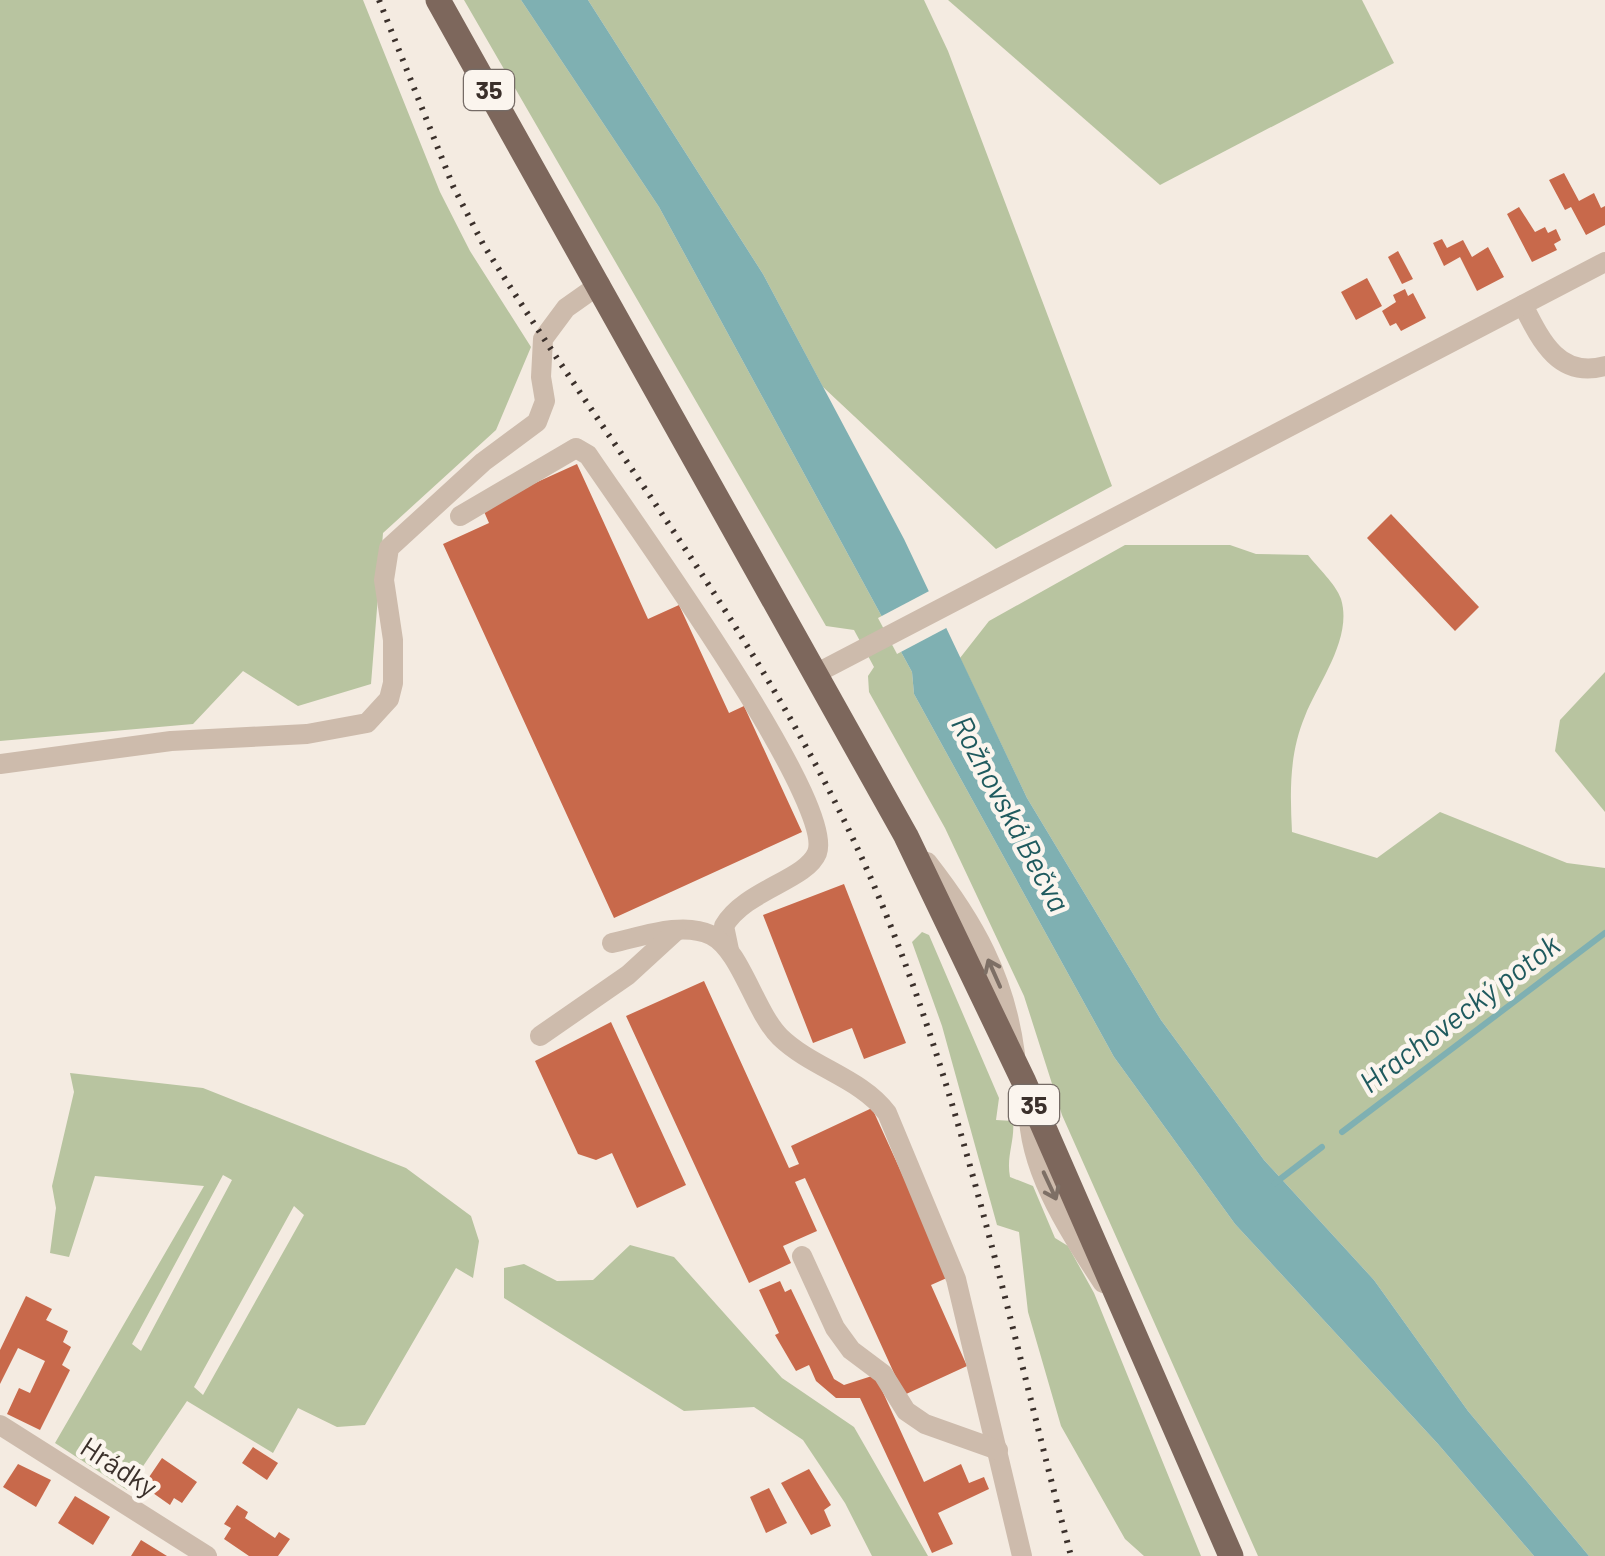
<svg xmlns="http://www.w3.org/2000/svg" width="1605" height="1556" font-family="Barlow,sans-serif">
  <rect width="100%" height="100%" fill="#f4ebe1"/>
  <g fill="#b8c4a0" fill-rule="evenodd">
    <path d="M 0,0 L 363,0 L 440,192 L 470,251 L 531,347 L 496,430 L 383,533 L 371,684 L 298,706 L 243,671 L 193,724 L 0,741 Z"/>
    <path d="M 464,0 L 521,0 L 659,207 L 912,672 L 914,694 L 1114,1057 L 1235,1224 L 1438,1444 L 1534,1556 L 1258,1556 L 1062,1115 L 1024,996 L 945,828 L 869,692 L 868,676 L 874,667 L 854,630 L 826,626 Z"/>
    <path d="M 588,0 L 924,0 L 948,51 L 1112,486 L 996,549 L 823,387 L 763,274 Z"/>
    <path d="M 948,0 L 1362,0 L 1394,63 L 1160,185 Z"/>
    <path d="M 1125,545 L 1230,545 L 1256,554 L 1308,555 C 1317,567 1336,584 1341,599 C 1353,638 1318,683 1305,716 C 1289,754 1290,792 1292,832 L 1377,858 L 1440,812 L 1567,863 L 1605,868 L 1605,1556 L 1589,1556 L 1468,1411 L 1374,1280 L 1264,1160 L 1161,1020 L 1027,798 L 960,658 L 989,621 Z"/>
    <path d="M 1605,672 L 1605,812 L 1555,751 L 1560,720 Z"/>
    <path d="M 922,932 L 929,935 L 999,1098 L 996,1120 L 1013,1121 C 1015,1141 1006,1156 1010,1177 L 1033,1186 L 1055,1238 L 1068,1246 L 1094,1293 L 1201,1556 L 1144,1556 L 1125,1539 L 1061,1426 L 1028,1312 L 1019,1232 L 997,1225 L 942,1026 L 912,942 Z"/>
    <path d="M 70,1073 L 203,1088 L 406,1168 L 471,1216 L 479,1241 L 473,1278 L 456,1268 L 365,1425 L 337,1427 L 298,1408 L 273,1453 L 187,1401 L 127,1490 L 55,1443 L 204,1186 L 95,1176 L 69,1257 L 50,1253 L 56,1208 L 52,1186 L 74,1092 ZM 223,1175 L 232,1180 L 141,1351 L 132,1344 ZM 294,1206 L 304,1215 L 203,1395 L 194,1387 Z"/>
    <path d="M 630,1245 L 674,1257 L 782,1378 L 854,1427 L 928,1556 L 872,1556 L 845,1503 L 803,1440 L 754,1407 L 684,1411 L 504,1298 L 504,1268 L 524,1264 L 557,1281 L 593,1280 Z"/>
  </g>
  <path fill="#7fb0b2" d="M 521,0 L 588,0 L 763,274 L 904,539 L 1027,798 L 1161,1020 L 1264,1160 L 1374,1280 L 1468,1411 L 1589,1556 L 1534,1556 L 1438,1444 L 1235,1224 L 1114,1057 L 914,694 L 912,672 L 659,207 Z"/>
  <path fill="#f4ebe1" d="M 933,589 L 950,626 L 897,654 L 878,618 Z"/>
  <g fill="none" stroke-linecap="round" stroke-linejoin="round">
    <g stroke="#7fb0b2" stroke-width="6">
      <path d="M 1342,1132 L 1605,933"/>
      <path d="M 1275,1183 L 1322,1147"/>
    </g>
  </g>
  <g fill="#c8694b">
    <path d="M 1564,173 L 1579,201 L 1594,193 L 1601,208 L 1605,206 L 1605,225 L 1586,235 L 1571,207 L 1565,210 L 1549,180 Z"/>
    <path d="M 1519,207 L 1535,232 L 1545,227 L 1548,233 L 1556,229 L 1561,240 L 1554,244 L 1557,250 L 1532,262 L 1507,214 Z"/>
    <path d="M 1442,239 L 1447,248 L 1463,240 L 1472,257 L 1488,247 L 1504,277 L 1477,291 L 1460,257 L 1444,266 L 1433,243 Z"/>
    <path d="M 1398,251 L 1413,279 L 1402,284 L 1388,257 Z"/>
    <path d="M 1367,278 L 1382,306 L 1356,320 L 1341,292 Z"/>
    <path d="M 1405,289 L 1408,296 L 1413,293 L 1426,318 L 1401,331 L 1396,323 L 1390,326 L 1382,311 L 1396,302 L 1393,295 Z"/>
    <path d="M 577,464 L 648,619 L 679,605 L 729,713 L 744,706 L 802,832 L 614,918 L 443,544 L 489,523 L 482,507 Z"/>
    <path d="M 1391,514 L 1479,607 L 1455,631 L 1367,538 Z"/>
    <path d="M 844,884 L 906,1043 L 864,1059 L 852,1028 L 813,1043 L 763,915 Z"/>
    <path d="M 704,981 L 789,1168 L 799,1164 L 791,1146 L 872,1108 L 949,1277 L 931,1285 L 967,1366 L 904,1395 L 805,1178 L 795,1182 L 817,1231 L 783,1246 L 791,1263 L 749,1283 L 626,1016 Z"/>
    <path d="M 611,1022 L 686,1185 L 637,1208 L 612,1153 L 596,1160 L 578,1154 L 535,1061 Z"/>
    <path d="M 780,1281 L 785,1292 L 791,1289 L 834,1379 L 844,1385 L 875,1375 L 924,1482 L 961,1464 L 969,1483 L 984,1477 L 989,1489 L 938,1513 L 953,1544 L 932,1553 L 860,1398 L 836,1398 L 816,1381 L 809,1365 L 796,1371 L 775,1335 L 779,1333 L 759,1290 Z"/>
    <path d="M 26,1296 L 52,1309 L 46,1320 L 68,1331 L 63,1342 L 71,1347 L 62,1365 L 70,1370 L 40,1430 L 7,1414 L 19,1388 L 30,1393 L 45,1361 L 18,1348 L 0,1384 L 0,1350 Z"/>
    <path d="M 253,1447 L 278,1463 L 267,1480 L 242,1463 Z"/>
    <path d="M 162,1458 L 197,1482 L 182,1503 L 174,1498 L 170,1505 L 143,1486 Z"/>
    <path d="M 18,1464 L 51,1480 L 36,1507 L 3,1487 Z"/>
    <path d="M 809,1469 L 831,1505 L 824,1510 L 831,1526 L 811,1535 L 781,1483 Z"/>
    <path d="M 769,1488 L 787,1523 L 766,1533 L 750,1497 Z"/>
    <path d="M 75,1496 L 110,1517 L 93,1545 L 58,1523 Z"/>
    <path d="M 237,1505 L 248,1512 L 245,1518 L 275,1538 L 279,1532 L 290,1539 L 278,1556 L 249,1556 L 224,1539 L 231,1528 L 224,1524 Z"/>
    <path d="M 141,1540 L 167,1556 L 131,1556 Z"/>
  </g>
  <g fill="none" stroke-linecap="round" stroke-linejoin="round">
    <g stroke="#cdbbac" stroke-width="20">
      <path d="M 1523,305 C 1541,341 1559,379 1605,366"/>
      <path d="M 460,516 L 576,448 L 588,455 C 626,512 837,802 817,853 C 806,880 745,890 724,926 L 729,950"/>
      <path d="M 817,673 L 1605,262"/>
      <path d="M 0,764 L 171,741 L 307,734 L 367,723 L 389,699 L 393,683 L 393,640 L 384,580 L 389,548 L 483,462 L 537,422 L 545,401 L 541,377 L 543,339 L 566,308 L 600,284"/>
      <path d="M 927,862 C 974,922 1005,977 1015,1054"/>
      <path d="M 612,943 C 641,937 682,921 711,935 C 741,950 754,1011 780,1037 C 812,1068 861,1078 887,1113 L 956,1279 L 1022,1556"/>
      <path d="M 540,1036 L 628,975 L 676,931"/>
      <path d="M 1029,1100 C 1024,1164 1069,1231 1103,1283"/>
      <path d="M 802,1256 L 835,1328 L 851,1350 L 883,1374 L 906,1411 L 925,1424 L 998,1450"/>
      <path d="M 0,1425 L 207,1556"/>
    </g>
    <path stroke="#7d675c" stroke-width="25" d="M 438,0 L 906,836 L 1024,1082 L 1231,1556"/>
    <path stroke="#3b302b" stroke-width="6" stroke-dasharray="2.5 8" stroke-linecap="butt" d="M 379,0 L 453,186 L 483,244 C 607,443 754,628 854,841 C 957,1060 1008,1322 1071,1556"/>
  </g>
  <defs><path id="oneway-shaft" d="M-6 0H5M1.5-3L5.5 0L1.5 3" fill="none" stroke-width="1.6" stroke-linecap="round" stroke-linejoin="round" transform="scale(2.5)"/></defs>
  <g stroke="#7d6f65">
    <use href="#oneway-shaft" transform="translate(994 973) rotate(-114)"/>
    <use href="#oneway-shaft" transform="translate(1050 1186) rotate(65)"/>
  </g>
  <g text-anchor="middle" stroke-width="9" stroke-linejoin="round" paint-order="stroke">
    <g fill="#fbf5ee" stroke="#756b66" stroke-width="2.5">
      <rect x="464" y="70" width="50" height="40" rx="8"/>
      <rect x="1009" y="1085" width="50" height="40" rx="8"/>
    </g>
    <g font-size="25" font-weight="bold" fill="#3b302b">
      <text x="489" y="99">35</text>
      <text x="1034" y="1114">35</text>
    </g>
    <g font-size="28" fill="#3b302b" stroke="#fbf5ee">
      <text transform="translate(119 1467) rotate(33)" y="10">Hrádky</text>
    </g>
    <g font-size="30" font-style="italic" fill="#1f5a5e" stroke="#fbf5ee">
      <text transform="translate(1010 814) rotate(62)" y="10">Rožnovská Bečva</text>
      <text transform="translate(1460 1014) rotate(-37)" y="10">Hrachovecký potok</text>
    </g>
  </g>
</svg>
